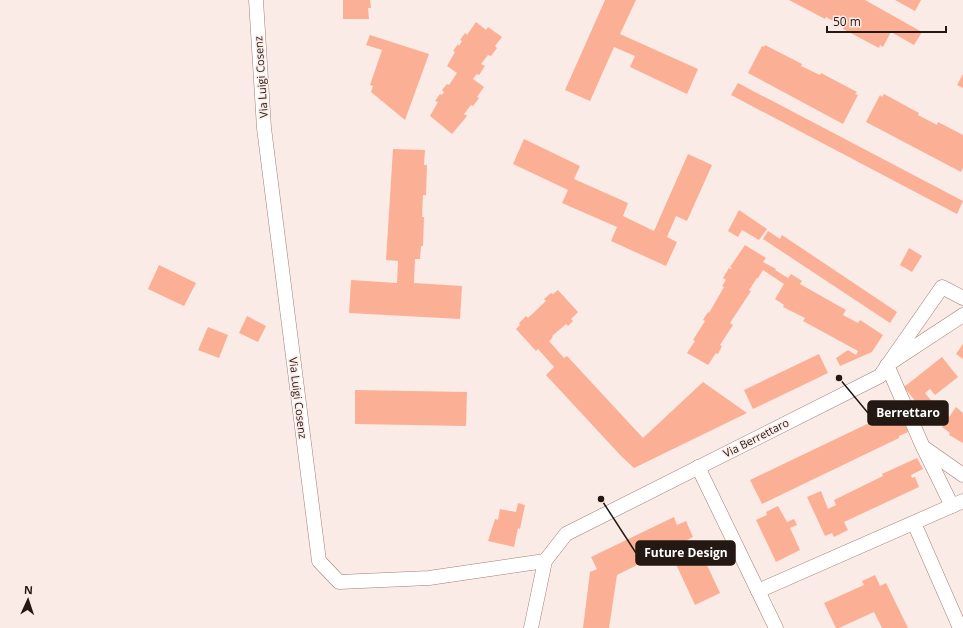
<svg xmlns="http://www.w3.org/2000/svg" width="963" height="628" font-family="'Open Sans',sans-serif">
  <rect width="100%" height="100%" fill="#faebe6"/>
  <g fill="#fbb095">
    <path d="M 343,0 L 370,0 L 371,8 L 368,8 L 369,19 L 343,19 Z"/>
    <path d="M 605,0 L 636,0 L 620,34 L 698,69 L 687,94 L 630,67 L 635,56 L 614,47 L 590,101 L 565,90 Z"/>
    <path d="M 789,0 L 865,0 L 922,32 L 914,45 L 891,32 L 883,47 L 880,45 L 879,48 L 843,29 L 844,27 L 826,17 L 825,19 Z"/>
    <path d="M 895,0 L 921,0 L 915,11 Z"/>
    <path d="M 476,22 L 486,30 L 488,27 L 502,37 L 495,46 L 497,48 L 491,56 L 488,55 L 481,64 L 485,66 L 479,75 L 477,74 L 473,79 L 484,87 L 477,97 L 479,98 L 473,106 L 471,105 L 464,114 L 467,116 L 452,134 L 430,116 L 438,102 L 435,101 L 440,94 L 442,95 L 444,92 L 442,90 L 447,84 L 449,85 L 457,73 L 447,66 L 455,52 L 453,51 L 458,44 L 459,46 L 462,41 L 460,40 L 465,33 L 467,35 Z"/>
    <path d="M 370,35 L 429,54 L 405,120 L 371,92 L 373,86 L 370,85 L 382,50 L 366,45 Z"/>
    <path d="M 765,45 L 802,64 L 801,66 L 820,75 L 821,73 L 857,92 L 855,94 L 858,95 L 843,124 L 748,73 L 762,46 L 764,47 Z"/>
    <path d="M 963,74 L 963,88 L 957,85 Z"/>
    <path d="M 738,83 L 963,201 L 957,214 L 731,95 Z"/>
    <path d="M 884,94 L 919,113 L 918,115 L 937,125 L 938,122 L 963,135 L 963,168 L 961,172 L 866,122 L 880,95 L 882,97 Z"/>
    <path d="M 524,139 L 580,166 L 574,179 L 628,203 L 623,216 L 654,231 L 688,154 L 712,165 L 687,221 L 676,216 L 667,237 L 677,242 L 666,266 L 611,241 L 617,227 L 562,203 L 568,190 L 513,164 Z"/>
    <path d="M 393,149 L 425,150 L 424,165 L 427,165 L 426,195 L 423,195 L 422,217 L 424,217 L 423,246 L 421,246 L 420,259 L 415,259 L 414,283 L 462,286 L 460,319 L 349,313 L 351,280 L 397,283 L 398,261 L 386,260 Z"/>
    <path d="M 739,210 L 767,229 L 759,240 L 742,230 L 738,237 L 728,231 Z"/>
    <path d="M 768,231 L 780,239 L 782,235 L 897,312 L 890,323 L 763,239 Z"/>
    <path d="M 745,245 L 766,258 L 763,262 L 776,269 L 775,270 L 788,278 L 791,274 L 802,281 L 800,284 L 846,310 L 843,315 L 858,323 L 860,320 L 883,335 L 872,352 L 840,366 L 836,358 L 848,350 L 856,355 L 858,351 L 803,321 L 805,318 L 783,307 L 784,305 L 775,299 L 784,284 L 763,270 L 758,278 L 757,278 L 749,290 L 751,291 L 730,323 L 733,325 L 720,345 L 722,346 L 718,354 L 716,353 L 708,365 L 687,353 L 695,341 L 693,340 L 705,321 L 703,320 L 708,312 L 709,313 L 724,287 L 722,286 L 726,280 L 723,278 L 729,268 L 732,269 L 732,268 L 730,267 Z"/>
    <path d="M 909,248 L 922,256 L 912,272 L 900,265 Z"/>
    <path d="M 159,265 L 196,283 L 184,306 L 148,289 Z"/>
    <path d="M 558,290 L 578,312 L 571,319 L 573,321 L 568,326 L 566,324 L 552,336 L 553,337 L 549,341 L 564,358 L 567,356 L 643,438 L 703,382 L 747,413 L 634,468 L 622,457 L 546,375 L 554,367 L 538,349 L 536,351 L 516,329 L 520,325 L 519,323 L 526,316 L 528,318 L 546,301 L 544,299 L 551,293 L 553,294 Z"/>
    <path d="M 247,316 L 266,326 L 258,342 L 239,333 Z"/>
    <path d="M 208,327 L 228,335 L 219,358 L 198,350 Z"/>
    <path d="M 963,344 L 963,359 L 956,354 Z"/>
    <path d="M 819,354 L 828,373 L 753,409 L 744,390 Z"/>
    <path d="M 942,357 L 958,377 L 935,395 L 930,389 L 925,393 L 934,404 L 926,411 L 921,405 L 920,407 L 904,387 Z"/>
    <path d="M 355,390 L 467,392 L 466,426 L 355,424 Z"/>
    <path d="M 956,407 L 963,413 L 963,443 L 949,435 L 950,433 L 942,427 Z"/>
    <path d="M 888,414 L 892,422 L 901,417 L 908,432 L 899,436 L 899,438 L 762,504 L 750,480 Z"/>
    <path d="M 917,458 L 923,469 L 911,475 L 912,478 L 915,477 L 919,487 L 844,522 L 848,530 L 834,537 L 832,533 L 825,536 L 807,497 L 821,491 L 828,509 L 836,505 L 834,500 L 883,476 L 882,474 Z"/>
    <path d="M 518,503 L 525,505 L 520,529 L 518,528 L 514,547 L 488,541 L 495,519 L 498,520 L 500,509 L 516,512 Z"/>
    <path d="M 778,506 L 787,522 L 794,519 L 797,525 L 790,528 L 800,550 L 776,562 L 756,520 L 767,515 L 766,512 Z"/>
    <path d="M 674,517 L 677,525 L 686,521 L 693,537 L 617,575 L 609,628 L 583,628 L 590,572 L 597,569 L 591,557 Z"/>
    <path d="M 699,548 L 720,593 L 695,605 L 674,560 Z"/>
    <path d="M 875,575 L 880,586 L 886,583 L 908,628 L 882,628 L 874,612 L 839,628 L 836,628 L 824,603 L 864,585 L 862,581 Z"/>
  </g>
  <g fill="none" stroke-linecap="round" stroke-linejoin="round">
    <g stroke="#a08074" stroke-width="15">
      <g id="street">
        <path d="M 256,0 L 264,128 L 319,561 L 339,582 L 429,578 L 545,561"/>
        <path d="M 963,315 L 887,365 L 923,447 L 963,475"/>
        <path d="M 924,449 L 952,506"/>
        <path d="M 698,467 L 776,628"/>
        <path d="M 914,523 L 960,628"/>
        <path d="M 758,591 L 963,501"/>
        <path d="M 531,628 L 545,561 L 566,534 L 880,376 L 942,287 L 963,298"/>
      </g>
    </g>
    <use href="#street" stroke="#fff" stroke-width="14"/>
  </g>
  <g text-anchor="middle" stroke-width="3" stroke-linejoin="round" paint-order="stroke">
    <g font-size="11" fill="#241813" stroke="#faebe6">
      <text transform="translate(261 77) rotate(-94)" y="4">Via Luigi Cosenz</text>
      <text transform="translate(298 398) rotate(83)" y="4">Via Luigi Cosenz</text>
      <text transform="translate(756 438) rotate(-27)" y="4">Via Berrettaro</text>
    </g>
  </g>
  <path fill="none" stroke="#241813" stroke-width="1.5" d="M839 378L868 413M601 499L636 553"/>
  <g fill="#241813" stroke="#faebe6" stroke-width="1.5">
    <circle cx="839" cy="378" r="4"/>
    <circle cx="601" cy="499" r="4"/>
  </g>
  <g fill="#241813" stroke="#241813" stroke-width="1.5">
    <rect x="868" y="401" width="80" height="24" rx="4"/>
    <rect x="636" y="541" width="99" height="24" rx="4"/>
  </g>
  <g font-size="12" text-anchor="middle" font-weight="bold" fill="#fff">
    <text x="908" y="417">Berrettaro</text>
    <text x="686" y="557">Future Design</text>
  </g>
  <g transform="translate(28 600) rotate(3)" stroke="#faebe6" stroke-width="3" paint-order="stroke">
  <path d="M0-3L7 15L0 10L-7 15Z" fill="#241813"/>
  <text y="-6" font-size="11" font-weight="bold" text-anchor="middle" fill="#241813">N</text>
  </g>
  <path d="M827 26v6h119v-6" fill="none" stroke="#241813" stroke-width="2"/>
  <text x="833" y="26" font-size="12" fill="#241813" stroke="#faebe6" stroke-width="3" paint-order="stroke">50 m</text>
</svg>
